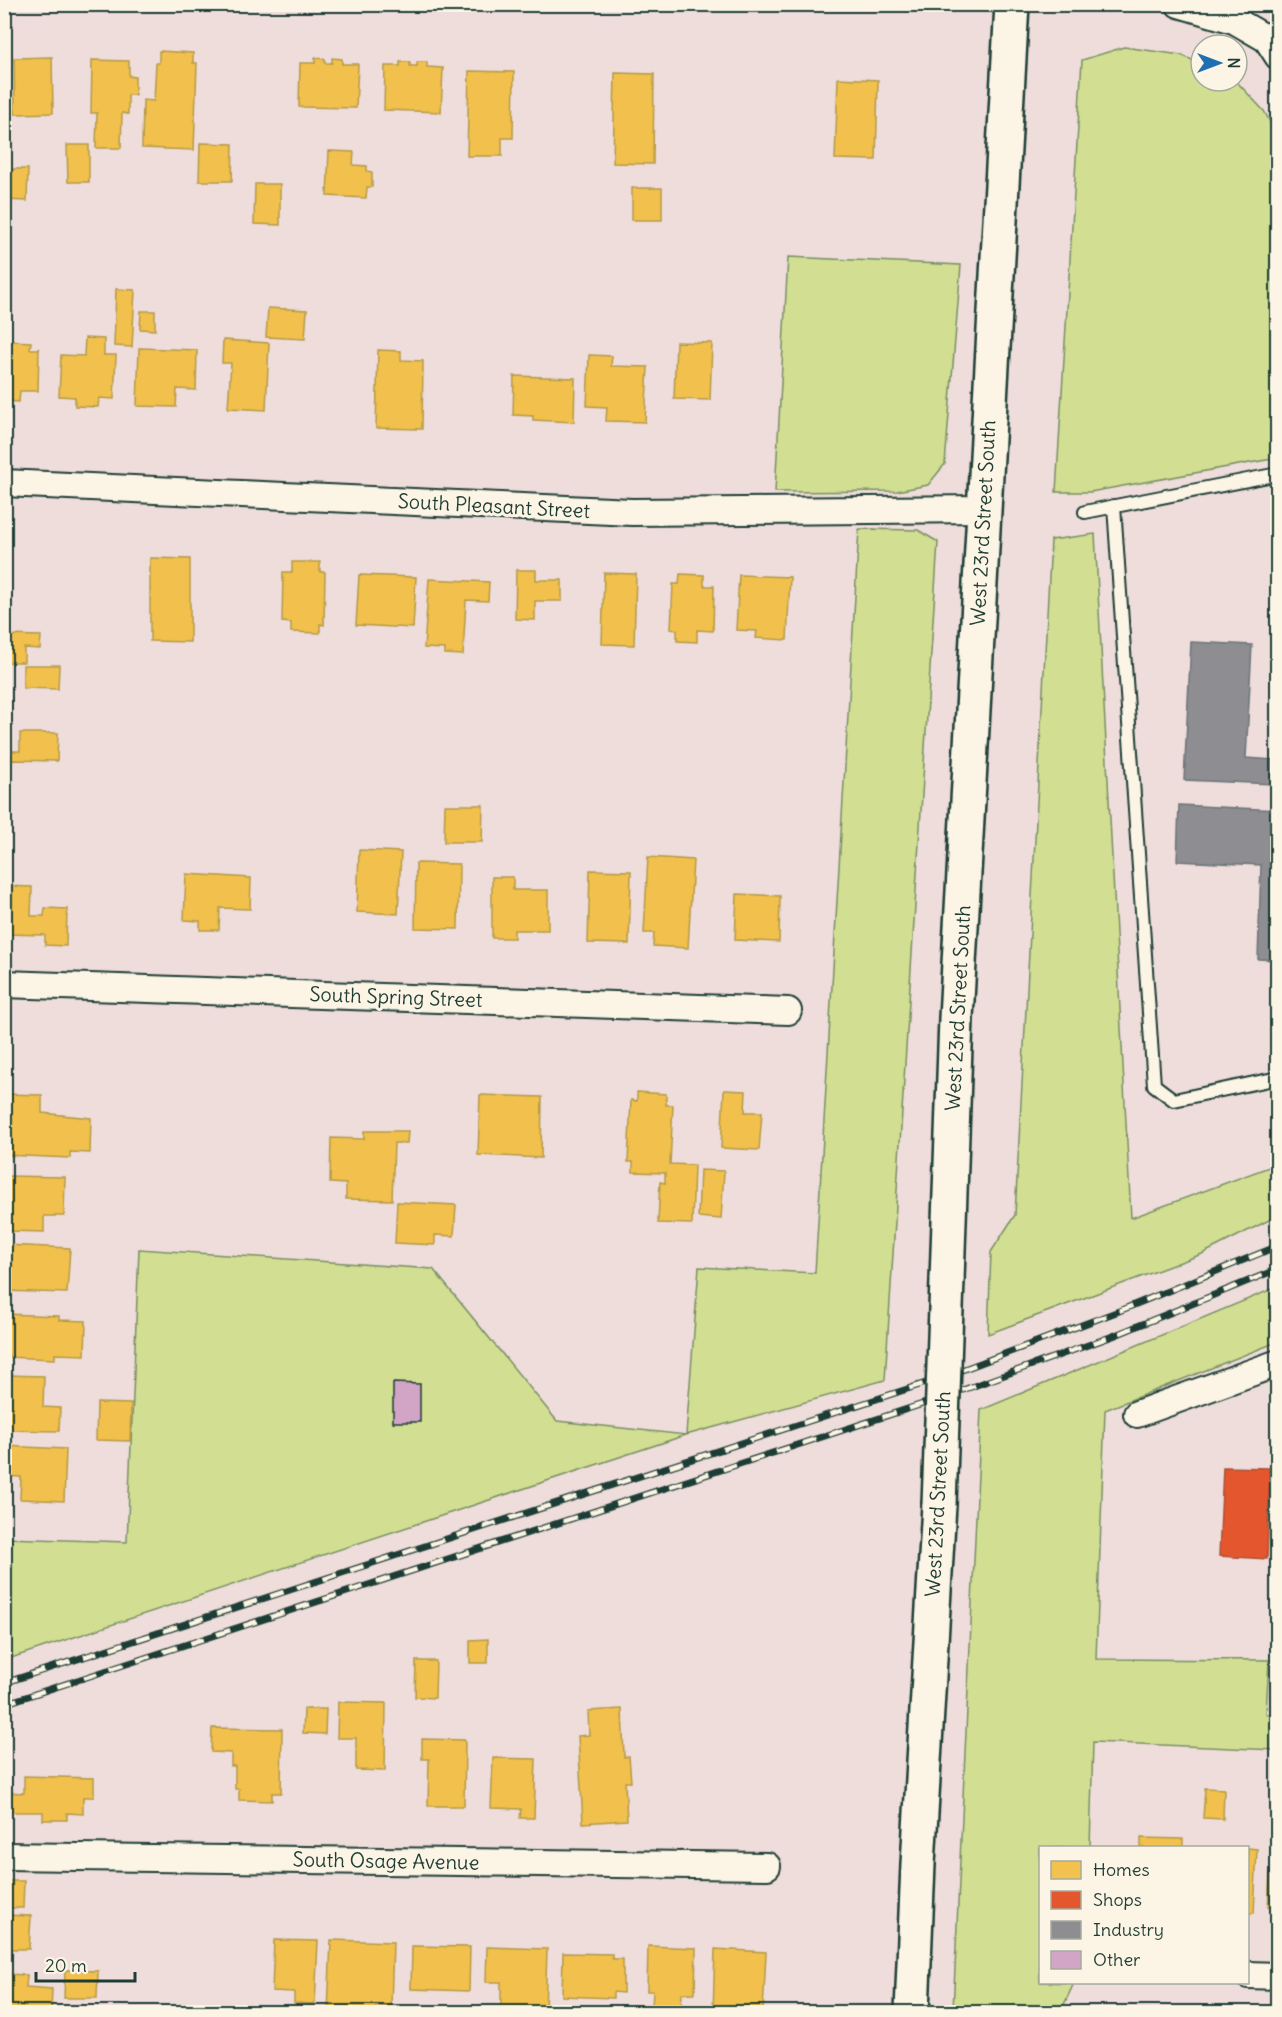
<svg xmlns="http://www.w3.org/2000/svg" width="1282" height="2017" font-family="Delius,sans-serif">
  <rect width="100%" height="100%" fill="#efdddc"/>
  <filter id="ink" filterUnits="userSpaceOnUse"><feTurbulence type="fractalNoise" baseFrequency=".0167" numOctaves="2"/><feDisplacementMap in="SourceGraphic" scale="12" xChannelSelector="R" yChannelSelector="G"/><feConvolveMatrix kernelMatrix="1 2 1 2 8 2 1 2 1" color-interpolation-filters="sRGB"/></filter>
  <g filter="url(#ink)">
    <g fill="#d2df92" stroke="#788e63" stroke-width="1.5">
      <path d="M 1124,47 L 1181,55 L 1201,64 L 1201,81 L 1236,81 L 1264,111 L 1277,135 L 1277,458 L 1090,492 L 1056,492 L 1082,60 Z"/>
      <path d="M 788,257 L 961,265 L 945,464 L 928,485 L 897,491 L 775,492 Z"/>
      <path d="M 859,529 L 918,530 L 938,542 L 885,1380 L 686,1435 L 5,1660 L 5,1538 L 127,1542 L 139,1249 L 433,1269 L 557,1421 L 686,1435 L 699,1267 L 815,1273 Z"/>
      <path d="M 1095,534 L 1131,1218 L 1277,1164 L 1277,1216 L 1202,1254 L 988,1334 L 991,1252 L 1015,1215 L 1051,540 Z"/>
      <path d="M 1277,1287 L 1277,1342 L 1105,1410 L 1096,1659 L 1269,1660 L 1266,1714 L 1277,1714 L 1277,1750 L 1093,1742 L 1090,1847 L 1040,1848 L 1040,1982 L 1074,1983 L 1061,2011 L 953,2011 L 981,1410 Z"/>
    </g>
    <g fill="#f2c14e" stroke="#b39946" stroke-width="1.5">
      <path d="M 159,51 L 193,53 L 193,63 L 197,63 L 194,150 L 142,148 L 143,100 L 154,101 L 156,63 L 159,63 Z"/>
      <path d="M 52,57 L 53,113 L 15,114 L 14,58 Z"/>
      <path d="M 315,58 L 325,59 L 325,63 L 332,63 L 332,58 L 342,59 L 342,64 L 358,64 L 356,108 L 299,107 L 300,63 L 315,63 Z"/>
      <path d="M 92,60 L 129,61 L 129,76 L 135,77 L 135,95 L 128,95 L 128,114 L 122,113 L 121,148 L 96,148 L 97,113 L 91,113 Z"/>
      <path d="M 400,62 L 410,62 L 410,66 L 417,66 L 417,62 L 427,62 L 427,67 L 443,68 L 441,112 L 384,110 L 385,66 L 400,66 Z"/>
      <path d="M 469,71 L 514,72 L 513,138 L 502,138 L 502,156 L 467,156 Z"/>
      <path d="M 615,73 L 654,74 L 653,164 L 613,163 Z"/>
      <path d="M 838,78 L 878,80 L 876,160 L 835,159 Z"/>
      <path d="M 200,143 L 233,144 L 232,181 L 199,181 Z"/>
      <path d="M 67,145 L 89,145 L 89,182 L 68,182 Z"/>
      <path d="M 329,151 L 354,152 L 353,165 L 367,166 L 367,171 L 372,172 L 372,187 L 367,187 L 366,198 L 327,196 Z"/>
      <path d="M 4,169 L 28,169 L 27,201 L 4,200 Z"/>
      <path d="M 255,184 L 280,184 L 280,225 L 254,224 Z"/>
      <rect x="632" y="188" width="30" height="32"/>
      <path d="M 4,237 L 10,237 L 9,267 L 4,267 Z"/>
      <path d="M 116,289 L 135,290 L 132,347 L 114,346 Z"/>
      <path d="M 268,308 L 307,310 L 305,339 L 266,337 Z"/>
      <path d="M 141,311 L 155,311 L 155,330 L 140,329 Z"/>
      <path d="M 85,338 L 104,339 L 104,355 L 116,355 L 114,399 L 99,398 L 98,407 L 75,406 L 75,397 L 59,396 L 61,355 L 84,356 Z"/>
      <path d="M 223,340 L 269,343 L 266,410 L 228,408 L 231,363 L 222,363 Z"/>
      <path d="M 11,341 L 31,342 L 30,349 L 39,349 L 38,391 L 20,391 L 19,402 L 5,401 L 4,348 L 10,349 Z"/>
      <path d="M 676,342 L 712,343 L 710,400 L 674,399 Z"/>
      <path d="M 139,348 L 197,350 L 196,390 L 177,389 L 176,407 L 137,406 Z"/>
      <path d="M 378,350 L 401,351 L 401,360 L 423,361 L 422,429 L 376,428 Z"/>
      <path d="M 589,355 L 612,356 L 611,366 L 648,367 L 645,422 L 606,421 L 607,407 L 587,406 Z"/>
      <path d="M 514,376 L 575,378 L 574,422 L 533,420 L 533,416 L 513,415 Z"/>
      <path d="M 150,558 L 190,559 L 190,642 L 150,641 Z"/>
      <path d="M 292,562 L 320,562 L 320,572 L 325,572 L 324,625 L 320,624 L 320,633 L 291,632 L 291,623 L 282,622 L 283,572 L 292,572 Z"/>
      <path d="M 516,570 L 536,570 L 536,580 L 562,580 L 562,601 L 535,601 L 535,620 L 515,619 Z"/>
      <path d="M 604,573 L 636,574 L 634,645 L 602,644 Z"/>
      <path d="M 680,574 L 704,575 L 704,586 L 714,586 L 713,631 L 697,630 L 697,642 L 677,641 L 677,630 L 671,629 L 673,584 L 679,584 Z"/>
      <path d="M 359,575 L 416,577 L 413,628 L 356,625 Z"/>
      <path d="M 739,575 L 790,577 L 787,640 L 756,638 L 757,631 L 736,630 Z"/>
      <path d="M 429,579 L 489,582 L 488,601 L 466,600 L 463,655 L 445,654 L 445,649 L 424,648 Z"/>
      <path d="M 4,635 L 41,636 L 40,649 L 24,648 L 24,662 L 4,662 Z"/>
      <path d="M 23,665 L 59,665 L 58,689 L 23,688 Z"/>
      <path d="M 20,733 L 58,733 L 57,761 L 10,760 L 10,799 L 4,799 L 4,751 L 20,751 Z"/>
      <path d="M 445,805 L 483,805 L 482,842 L 444,842 Z"/>
      <path d="M 359,850 L 401,852 L 398,914 L 357,912 Z"/>
      <path d="M 648,857 L 693,860 L 688,948 L 653,946 L 654,933 L 644,933 Z"/>
      <path d="M 416,863 L 459,864 L 458,929 L 415,928 Z"/>
      <path d="M 590,870 L 631,871 L 629,944 L 588,943 Z"/>
      <path d="M 186,874 L 251,878 L 250,909 L 220,908 L 219,930 L 200,930 L 200,921 L 184,920 Z"/>
      <path d="M 492,877 L 513,877 L 513,890 L 548,890 L 548,930 L 514,930 L 514,938 L 492,938 Z"/>
      <path d="M 4,886 L 32,887 L 31,916 L 44,916 L 45,908 L 67,909 L 66,946 L 45,945 L 45,935 L 4,934 Z"/>
      <path d="M 737,894 L 780,896 L 779,942 L 735,940 Z"/>
      <path d="M 724,1090 L 746,1091 L 745,1112 L 762,1112 L 759,1150 L 721,1148 Z"/>
      <path d="M 637,1092 L 666,1094 L 666,1105 L 673,1105 L 670,1164 L 694,1165 L 692,1224 L 658,1223 L 660,1182 L 665,1183 L 665,1173 L 633,1172 L 633,1162 L 628,1162 L 631,1100 L 637,1101 Z"/>
      <path d="M 4,1094 L 42,1095 L 42,1113 L 91,1118 L 90,1153 L 70,1152 L 70,1158 L 4,1155 Z"/>
      <path d="M 480,1095 L 542,1097 L 541,1158 L 478,1155 Z"/>
      <path d="M 364,1131 L 408,1131 L 407,1143 L 394,1143 L 392,1200 L 346,1199 L 346,1184 L 330,1183 L 331,1138 L 364,1139 Z"/>
      <path d="M 700,1170 L 724,1171 L 721,1219 L 698,1217 Z"/>
      <path d="M 4,1176 L 65,1177 L 64,1216 L 44,1216 L 44,1232 L 9,1231 Z"/>
      <path d="M 397,1202 L 456,1205 L 454,1236 L 435,1235 L 435,1245 L 395,1243 Z"/>
      <path d="M 4,1245 L 70,1248 L 67,1293 L 4,1291 Z"/>
      <path d="M 4,1314 L 59,1316 L 59,1320 L 86,1321 L 85,1355 L 55,1354 L 55,1359 L 4,1357 Z"/>
      <path d="M 4,1375 L 44,1376 L 43,1407 L 60,1408 L 59,1431 L 4,1430 Z"/>
      <path d="M 97,1403 L 131,1404 L 130,1441 L 96,1440 Z"/>
      <path d="M 4,1446 L 66,1449 L 64,1501 L 20,1499 L 21,1477 L 4,1476 Z"/>
      <path d="M 488,1639 L 488,1663 L 470,1663 L 470,1640 Z"/>
      <path d="M 416,1661 L 436,1661 L 435,1698 L 415,1697 Z"/>
      <path d="M 338,1702 L 386,1703 L 385,1771 L 356,1770 L 356,1738 L 337,1738 Z"/>
      <path d="M 304,1709 L 326,1709 L 325,1734 L 303,1733 Z"/>
      <path d="M 622,1709 L 624,1757 L 629,1756 L 631,1782 L 625,1782 L 627,1820 L 583,1823 L 578,1736 L 589,1735 L 588,1711 Z"/>
      <path d="M 212,1728 L 282,1729 L 281,1793 L 272,1793 L 272,1801 L 239,1800 L 239,1789 L 235,1789 L 235,1766 L 231,1766 L 231,1753 L 211,1752 Z"/>
      <path d="M 422,1739 L 465,1740 L 464,1806 L 428,1806 L 429,1759 L 422,1759 Z"/>
      <path d="M 493,1758 L 536,1759 L 534,1818 L 520,1818 L 521,1809 L 491,1808 Z"/>
      <path d="M 24,1776 L 94,1778 L 94,1797 L 83,1797 L 83,1814 L 67,1813 L 67,1820 L 43,1820 L 43,1812 L 5,1812 L 6,1792 L 24,1793 Z"/>
      <path d="M 1205,1788 L 1224,1789 L 1223,1819 L 1203,1818 Z"/>
      <path d="M 1141,1838 L 1183,1839 L 1183,1848 L 1141,1848 Z"/>
      <path d="M 1248,1848 L 1257,1849 L 1254,1913 L 1248,1913 Z"/>
      <path d="M 1270,1873 L 1278,1874 L 1278,1908 L 1268,1907 Z"/>
      <path d="M 4,1881 L 24,1881 L 23,1908 L 4,1908 Z"/>
      <path d="M 4,1915 L 31,1916 L 29,1949 L 12,1949 L 12,1954 L 4,1954 Z"/>
      <path d="M 274,1940 L 318,1941 L 315,2004 L 294,2003 L 294,1992 L 272,1991 Z"/>
      <path d="M 331,1940 L 393,1942 L 391,2007 L 376,2006 L 376,2012 L 328,2012 Z"/>
      <path d="M 412,1946 L 470,1947 L 469,1991 L 411,1989 Z"/>
      <path d="M 648,1946 L 696,1948 L 695,1993 L 682,1993 L 681,2008 L 652,2007 L 653,1991 L 647,1991 Z"/>
      <path d="M 487,1947 L 547,1949 L 545,2012 L 501,2012 L 501,1982 L 486,1982 Z"/>
      <path d="M 715,1949 L 766,1952 L 763,2012 L 713,2012 Z"/>
      <path d="M 563,1953 L 612,1954 L 612,1959 L 623,1959 L 623,1993 L 613,1992 L 613,1998 L 562,1996 Z"/>
      <path d="M 65,1970 L 98,1971 L 97,1998 L 64,1998 Z"/>
      <path d="M 4,1974 L 27,1975 L 26,1987 L 52,1989 L 51,2012 L 4,2012 Z"/>
    </g>
    <path fill="#e4572e" stroke="#a94f30" stroke-width="1.5" d="M 1223,1467 L 1270,1468 L 1267,1559 L 1219,1556 Z"/>
    <g fill="#8d8d92" stroke="#6c7576" stroke-width="1.5">
      <path d="M 1191,642 L 1252,645 L 1246,758 L 1274,760 L 1273,784 L 1184,780 Z"/>
      <path d="M 1179,805 L 1278,810 L 1278,960 L 1258,959 L 1261,865 L 1177,861 Z"/>
    </g>
    <path fill="#d2a4c6" stroke="#1f3d34" stroke-width="1.5" d="M 393,1383 L 420,1384 L 420,1422 L 393,1422 Z"/>
    <g fill="none" stroke-linecap="round" stroke-linejoin="round">
      <g stroke="#1f3d34" stroke-width="16">
        <g id="lane">
          <path d="M 1114,506 L 1154,1085 L 1174,1100 L 1278,1078"/>
          <path d="M 1085,512 L 1278,474"/>
        </g>
      </g>
      <g stroke="#1f3d34" stroke-width="30">
        <g id="street">
          <path d="M 1179,4 L 1234,20 L 1267,39 L 1278,56"/>
          <path d="M 4,483 L 632,512 L 984,509"/>
          <path d="M 4,984 L 788,1011"/>
          <path d="M 1137,1414 L 1278,1363"/>
          <path d="M 4,1856 L 767,1866"/>
          <path d="M 1248,1975 L 1278,1976"/>
        </g>
      </g>
      <g stroke="#1f3d34" stroke-width="38">
        <g id="primary">
          <path d="M 947,1280 L 956,1018 L 1012,4"/>
          <path d="M 912,2012 L 918,1864 L 939,1505"/>
        </g>
      </g>
      <use href="#lane" stroke="#fcf5e5" stroke-width="12"/>
      <use href="#street" stroke="#fcf5e5" stroke-width="26"/>
      <use href="#primary" stroke="#fcf5e5" stroke-width="33"/>
      <g stroke="#1f3d34" stroke-width="7">
        <g id="rail">
          <path d="M 4,1683 L 935,1380 L 1119,1311 L 1278,1246"/>
          <path d="M 4,1704 L 935,1400 L 1113,1336 L 1278,1269"/>
        </g>
      </g>
      <use href="#rail" stroke="#fcf5e5" stroke-width="4.5" stroke-dasharray="14" stroke-linecap="butt"/>
      <g stroke="#1f3d34" stroke-width="38" stroke-linecap="butt">
        <path id="primary-bridge" d="M 939,1505 L 947,1280"/>
      </g>
      <use href="#primary-bridge" stroke="#fcf5e5" stroke-width="33"/>
    </g>
  </g>
  <g text-anchor="middle" stroke-width="6" stroke-linejoin="round" paint-order="stroke">
    <g font-size="20" fill="#1f3d34" stroke="#fcf5e5">
      <text transform="translate(494 506) rotate(3)" y="7">South Pleasant Street</text>
      <text transform="translate(983 523) rotate(-87)" y="7">West 23rd Street South</text>
      <text transform="translate(396 997) rotate(2)" y="7">South Spring Street</text>
      <text transform="translate(958 1008) rotate(-87)" y="7">West 23rd Street South</text>
      <text transform="translate(938 1494) rotate(-87)" y="7">West 23rd Street South</text>
      <text transform="translate(386 1861) rotate(1)" y="7">South Osage Avenue</text>
    </g>
  </g>
  <rect width="1282" height="2017" fill="none" stroke="#fcf5e5" stroke-width="24"/>
  <rect x="12" y="12" width="1258" height="1993" fill="none" stroke="#1f3d34" stroke-width="2" filter="url(#ink)"/>
  <rect x="1039" y="1846" width="210" height="138" fill="#fcf5e5" stroke="#a4ab9e" stroke-width="1.5"/>
  <rect x="1051" y="1861" width="30" height="18" fill="#f2c14e" stroke="#a4ab9e" stroke-width="1.5"/>
  <text x="1093" y="1876" font-size="18" fill="#1f3d34">Homes</text>
  <rect x="1051" y="1891" width="30" height="18" fill="#e4572e" stroke="#a4ab9e" stroke-width="1.5"/>
  <text x="1093" y="1906" font-size="18" fill="#1f3d34">Shops</text>
  <rect x="1051" y="1921" width="30" height="18" fill="#8d8d92" stroke="#a4ab9e" stroke-width="1.5"/>
  <text x="1093" y="1936" font-size="18" fill="#1f3d34">Industry</text>
  <rect x="1051" y="1951" width="30" height="18" fill="#d2a4c6" stroke="#a4ab9e" stroke-width="1.5"/>
  <text x="1093" y="1966" font-size="18" fill="#1f3d34">Other</text>
  <g transform="translate(1219 63) rotate(90)"><circle r="28" fill="#fcf5e5" stroke="#a4ab9e" stroke-width="1.5"/>
  <path d="M0-4.5L10 22L0 15L-10 22Z" fill="#1f6fb2"/>
  <text y="-9" font-size="16" font-weight="bold" text-anchor="middle" fill="#1f3d34">N</text>
  </g>
  <path d="M36 1972v9h99v-9" fill="none" stroke="#1f3d34" stroke-width="3"/>
  <text x="45" y="1972" font-size="18" fill="#1f3d34" stroke="#fcf5e5" stroke-width="4.5" paint-order="stroke">20 m</text>
</svg>
